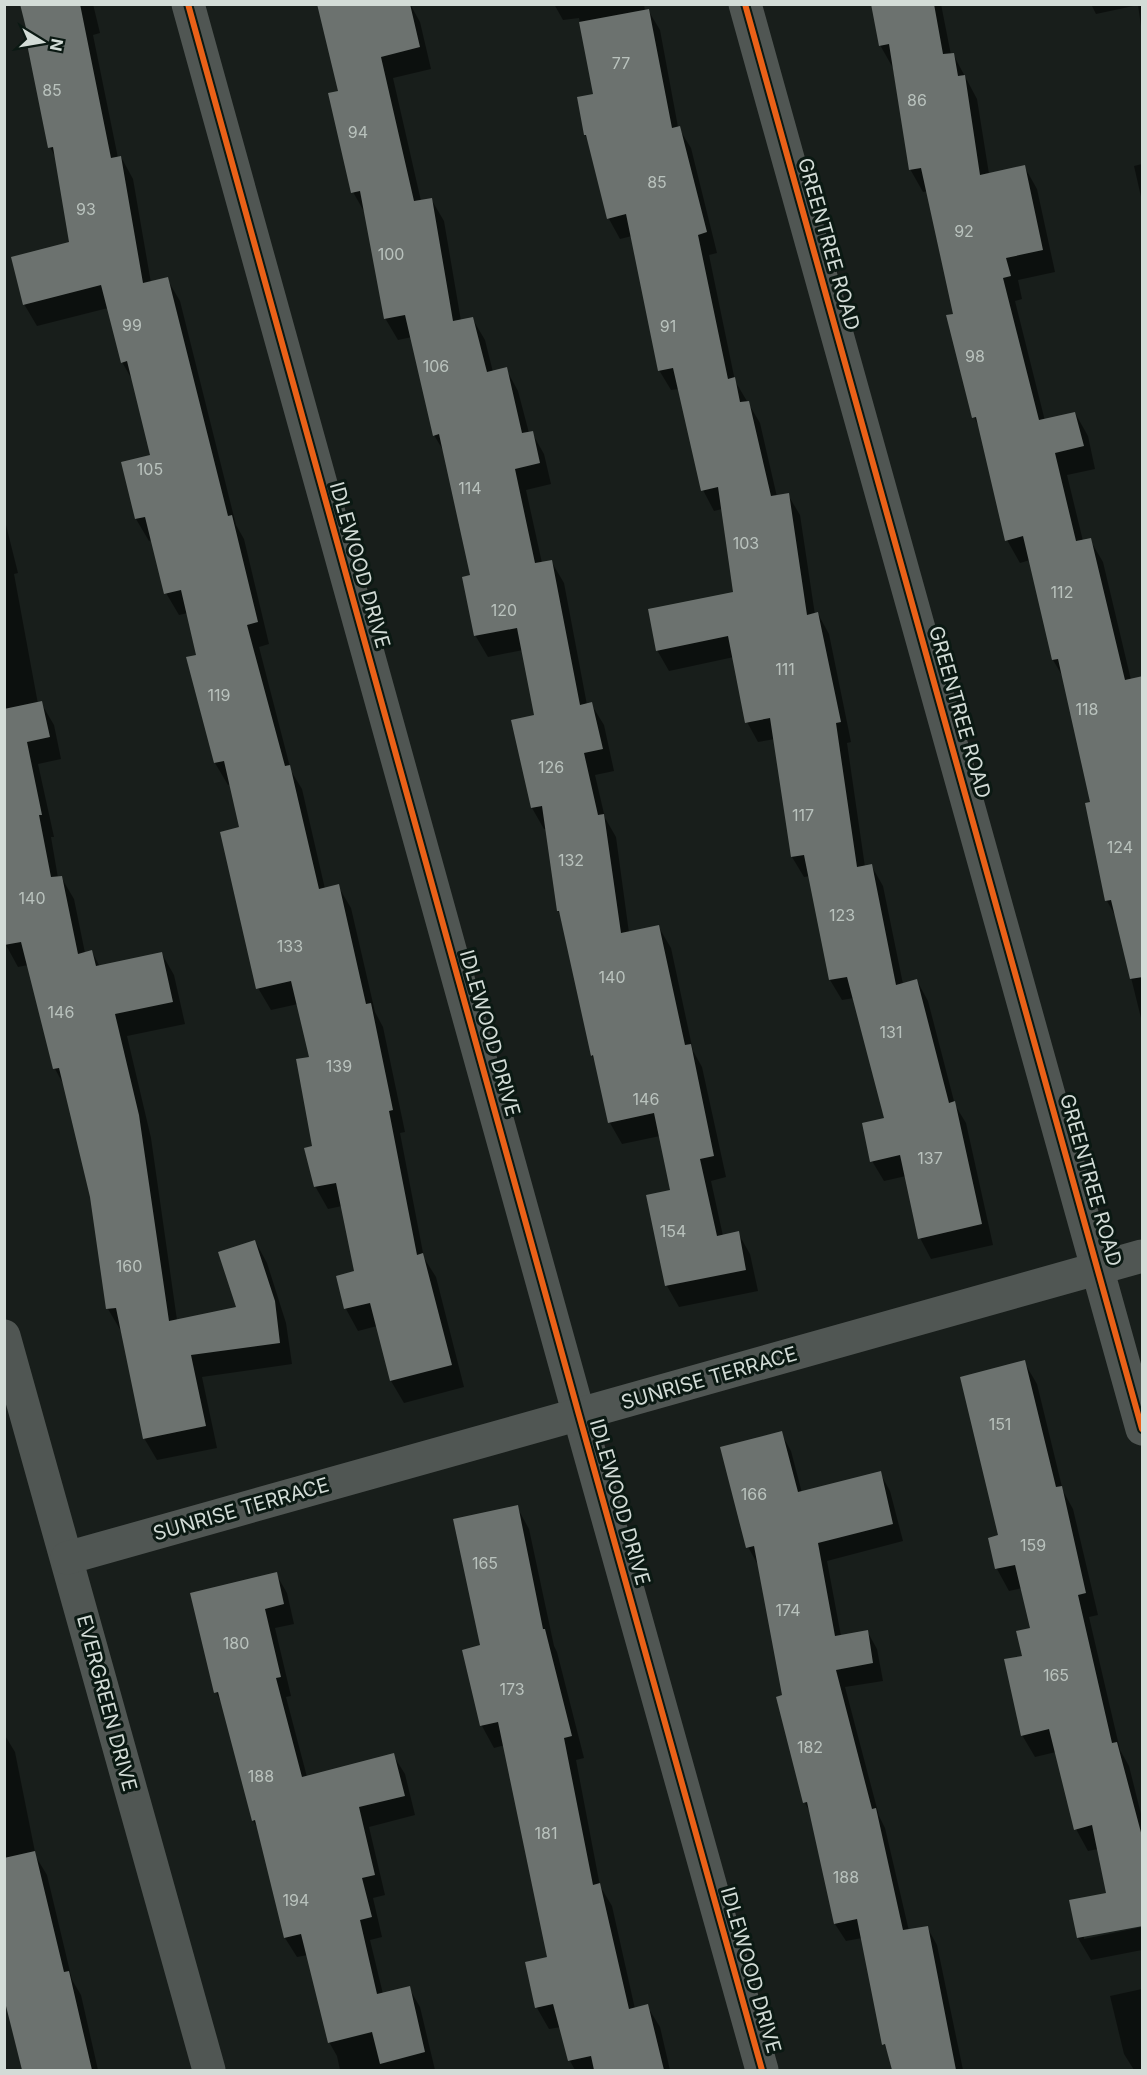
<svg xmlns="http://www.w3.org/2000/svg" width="1147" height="2075" font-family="Inter,sans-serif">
  <rect width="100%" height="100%" fill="#181e1b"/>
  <g fill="#0007">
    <path d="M 21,4 L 93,4 L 100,33 L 93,35 L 118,158 L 121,157 L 133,179 L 151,283 L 167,279 L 180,301 L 236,525 L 244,539 L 269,644 L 259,647 L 291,771 L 302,789 L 325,889 L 338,886 L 351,908 L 375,1012 L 383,1027 L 405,1132 L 400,1133 L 424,1258 L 436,1277 L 464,1387 L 404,1403 L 391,1381 L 377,1326 L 358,1331 L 346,1309 L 355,1272 L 342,1206 L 328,1209 L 315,1186 L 311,1058 L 298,1004 L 271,1010 L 258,988 L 241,828 L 231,784 L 228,785 L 215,763 L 188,658 L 198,656 L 188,613 L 179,615 L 166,593 L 152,540 L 149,541 L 136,519 L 152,456 L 134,383 L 122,362 L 108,308 L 37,326 L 24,304 L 71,243 L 57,160 L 50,147 L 31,45 Z"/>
    <path d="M 410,4 L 420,22 L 431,69 L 393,78 L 421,201 L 431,199 L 444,221 L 461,321 L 472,318 L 485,340 L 493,372 L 506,369 L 518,391 L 529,433 L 532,433 L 544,454 L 551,484 L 526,490 L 542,563 L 551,561 L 564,583 L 587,705 L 591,704 L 604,725 L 614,771 L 595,775 L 605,818 L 616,837 L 629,933 L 658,926 L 671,948 L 693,1051 L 702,1067 L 726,1177 L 711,1181 L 723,1236 L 738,1233 L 750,1254 L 758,1291 L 679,1307 L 667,1286 L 648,1196 L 672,1191 L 660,1136 L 622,1144 L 610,1123 L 597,1064 L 592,1056 L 562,918 L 558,911 L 547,829 L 544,829 L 532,808 L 536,716 L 523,650 L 488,657 L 475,635 L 472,576 L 444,452 L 434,435 L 412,337 L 398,340 L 385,318 L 366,215 L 353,192 L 340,92 Z"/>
    <path d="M 554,4 L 644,4 L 645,11 L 648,10 L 660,30 L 678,127 L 691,148 L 717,253 L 709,255 L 735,381 L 760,423 L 777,497 L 788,495 L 800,515 L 815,615 L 818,614 L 829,634 L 851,742 L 847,743 L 865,867 L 871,865 L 883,886 L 903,984 L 917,981 L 928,1001 L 955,1105 L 966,1123 L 993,1245 L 931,1259 L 920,1238 L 906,1176 L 884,1181 L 872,1161 L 886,1119 L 854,998 L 842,1000 L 830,980 L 810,876 L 804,877 L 792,857 L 775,739 L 758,742 L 747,722 L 734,657 L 669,671 L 657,650 L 734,593 L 722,509 L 714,511 L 703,490 L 679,389 L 671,390 L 659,370 L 632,236 L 620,239 L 609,219 L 588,140 L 585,135 L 594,95 L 579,18 L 563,20 Z"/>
    <path d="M 873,4 L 941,4 L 951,55 L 953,54 L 977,99 L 989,174 L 1024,166 L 1037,189 L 1055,272 L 1018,280 L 1022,299 L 1015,301 L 1045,421 L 1075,413 L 1088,436 L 1095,469 L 1067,475 L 1083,541 L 1090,540 L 1103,562 L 1131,680 L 1142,677 L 1142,1022 L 1116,917 L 1107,901 L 1086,804 L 1092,803 L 1063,677 L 1053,660 L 1030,560 L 1020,563 L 1007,540 L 980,429 L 974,417 L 955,315 L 928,191 L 923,192 L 910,169 L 893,68 L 880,45 Z"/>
    <path d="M 1091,4 L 1142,4 L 1142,33 L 1138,5 L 1096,14 Z"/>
    <path d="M 1142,164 L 1142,201 L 1134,166 Z"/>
    <path d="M 4,517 L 18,573 L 14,574 L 38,704 L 41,703 L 54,725 L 61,759 L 38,764 L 54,837 L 51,837 L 58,878 L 61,877 L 74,899 L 85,953 L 92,952 L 100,967 L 162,954 L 174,975 L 185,1024 L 127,1036 L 151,1138 L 177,1320 L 238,1308 L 255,1241 L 267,1263 L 286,1323 L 292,1364 L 202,1377 L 217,1448 L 157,1460 L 144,1438 L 122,1330 L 121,1331 L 108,1309 L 92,1196 L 65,1087 L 55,1069 L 28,965 L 18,967 L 6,945 L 4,939 Z"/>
    <path d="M 1024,1362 L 1037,1384 L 1063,1491 L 1073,1509 L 1098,1615 L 1089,1617 L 1120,1750 L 1129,1766 L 1142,1818 L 1142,1924 L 1084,1936 L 1084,1939 L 1142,1927 L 1142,1950 L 1091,1960 L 1078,1938 L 1071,1901 L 1107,1894 L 1098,1849 L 1088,1851 L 1076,1829 L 1056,1752 L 1035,1757 L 1022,1735 L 1024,1657 L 1032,1629 L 1022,1588 L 1009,1591 L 997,1569 L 990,1539 L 1000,1537 Z"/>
    <path d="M 781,1433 L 791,1451 L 802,1493 L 880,1473 L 890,1491 L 903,1541 L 827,1561 L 841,1636 L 867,1631 L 877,1649 L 883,1681 L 845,1687 L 879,1816 L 885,1828 L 909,1931 L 927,1927 L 937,1945 L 963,2070 L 893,2070 L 888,2052 L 884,2044 L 862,1938 L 846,1941 L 835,1924 L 810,1812 L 805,1803 L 777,1698 L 784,1696 L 758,1565 L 748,1547 Z"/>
    <path d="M 517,1507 L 529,1529 L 554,1646 L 557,1652 L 584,1758 L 576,1760 L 600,1886 L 612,1906 L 635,2009 L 647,2006 L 660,2027 L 670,2070 L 575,2070 L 570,2061 L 561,2027 L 549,2029 L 537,2008 L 549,1958 L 505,1745 L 494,1748 L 482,1726 L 463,1651 L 482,1647 Z"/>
    <path d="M 276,1574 L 287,1593 L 294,1624 L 275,1628 L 291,1696 L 286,1697 L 307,1777 L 393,1755 L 405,1774 L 415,1815 L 369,1827 L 385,1895 L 373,1898 L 382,1937 L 370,1940 L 383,1994 L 409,1988 L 420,2007 L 435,2070 L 340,2070 L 337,2056 L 329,2042 L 308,1955 L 297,1957 L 285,1938 L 258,1829 L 253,1820 L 223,1706 L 216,1692 Z"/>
    <path d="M 4,1734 L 15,1752 L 36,1857 L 47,1875 L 72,1980 L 81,1995 L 98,2070 L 23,2070 L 4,1992 Z"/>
    <path d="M 1142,1989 L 1142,2070 L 1134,2070 L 1124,2054 L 1110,1996 Z"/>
  </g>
  <g fill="#6c726f">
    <path d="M 20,4 L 80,4 L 111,158 L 121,156 L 143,283 L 168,277 L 228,516 L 232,515 L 258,622 L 247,625 L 285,766 L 290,765 L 319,889 L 339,884 L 366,1004 L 371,1003 L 393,1110 L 389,1111 L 417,1255 L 423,1253 L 452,1365 L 390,1381 L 370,1303 L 344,1309 L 336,1276 L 354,1271 L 336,1183 L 314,1187 L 304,1148 L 312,1146 L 296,1059 L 309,1057 L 291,981 L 256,989 L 220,832 L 239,827 L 224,761 L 214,763 L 186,657 L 196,655 L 181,590 L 164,594 L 145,517 L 135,519 L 121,462 L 150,455 L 127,361 L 121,363 L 101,285 L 23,305 L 11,257 L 69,242 L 53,147 L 48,148 L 27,44 L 30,44 Z"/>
    <path d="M 317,4 L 410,4 L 420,47 L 381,57 L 414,201 L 432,198 L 453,321 L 473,317 L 487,372 L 507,367 L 522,433 L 533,431 L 540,463 L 515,469 L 535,563 L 552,560 L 580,705 L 592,702 L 603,749 L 584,753 L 598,815 L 604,814 L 621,933 L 659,925 L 685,1045 L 691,1044 L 714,1156 L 700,1159 L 717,1236 L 739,1231 L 746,1270 L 665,1286 L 646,1195 L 670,1190 L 654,1113 L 608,1123 L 593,1055 L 591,1056 L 559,911 L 557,911 L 542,806 L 531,808 L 511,720 L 534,715 L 517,628 L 474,636 L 462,577 L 470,575 L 439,434 L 433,436 L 405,315 L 384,319 L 360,191 L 351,193 L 328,93 L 338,91 Z"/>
    <path d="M 871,4 L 934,4 L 943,54 L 954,53 L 958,76 L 965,75 L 980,175 L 1025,165 L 1043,250 L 1006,258 L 1011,276 L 1003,278 L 1039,420 L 1075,412 L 1084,446 L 1055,453 L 1076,541 L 1091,538 L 1125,680 L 1143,676 L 1143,977 L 1130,979 L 1111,900 L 1105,901 L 1085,803 L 1090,802 L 1058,659 L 1052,660 L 1023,536 L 1005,541 L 976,417 L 972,418 L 946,315 L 953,314 L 921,168 L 909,170 L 889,44 L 879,46 Z"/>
    <path d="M 649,9 L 672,128 L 680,126 L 707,232 L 698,235 L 728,379 L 735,377 L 740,402 L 749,401 L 771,496 L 789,493 L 807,615 L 818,612 L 841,722 L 836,723 L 857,867 L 872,864 L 896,985 L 917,979 L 949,1103 L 955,1101 L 982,1224 L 918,1239 L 900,1155 L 870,1162 L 862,1123 L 884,1118 L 847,977 L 829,980 L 804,855 L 791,857 L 770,718 L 745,723 L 728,636 L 656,651 L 648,609 L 733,592 L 718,487 L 701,491 L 673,368 L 658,371 L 626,214 L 607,219 L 586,135 L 584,135 L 577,97 L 593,94 L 579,22 Z"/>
    <path d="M 42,701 L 50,737 L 27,742 L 42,815 L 39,815 L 51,877 L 62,876 L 78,954 L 92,950 L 96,966 L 162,952 L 173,1002 L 115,1014 L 139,1115 L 169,1321 L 236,1307 L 218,1252 L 255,1240 L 275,1301 L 280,1343 L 191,1355 L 206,1426 L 143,1439 L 116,1308 L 106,1309 L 90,1197 L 59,1068 L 53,1069 L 21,942 L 4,945 L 4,709 Z"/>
    <path d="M 1025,1360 L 1056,1487 L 1062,1486 L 1086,1593 L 1078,1595 L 1112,1743 L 1117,1742 L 1143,1840 L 1143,1926 L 1077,1938 L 1069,1900 L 1106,1893 L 1092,1825 L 1074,1830 L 1049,1729 L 1021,1736 L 1004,1659 L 1022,1656 L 1016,1631 L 1030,1628 L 1015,1565 L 995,1569 L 988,1538 L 998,1535 L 960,1377 Z"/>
    <path d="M 782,1431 L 798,1492 L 881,1471 L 893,1524 L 818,1543 L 835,1636 L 868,1630 L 873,1663 L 836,1670 L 872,1809 L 876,1808 L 903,1930 L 928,1926 L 956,2070 L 892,2070 L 885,2044 L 882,2045 L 857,1919 L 834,1924 L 807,1802 L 803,1803 L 776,1697 L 782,1695 L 754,1546 L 746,1548 L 720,1447 Z"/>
    <path d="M 518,1505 L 543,1629 L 545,1629 L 572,1736 L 564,1738 L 593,1885 L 600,1883 L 629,2009 L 648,2004 L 664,2070 L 594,2070 L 591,2056 L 568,2061 L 553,2004 L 535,2008 L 525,1962 L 547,1957 L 498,1722 L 480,1726 L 462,1650 L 480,1645 L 453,1519 Z"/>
    <path d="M 277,1572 L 284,1604 L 265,1609 L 281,1677 L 276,1678 L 302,1777 L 394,1753 L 405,1796 L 359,1807 L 375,1875 L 362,1878 L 372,1917 L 360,1920 L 377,1994 L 410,1986 L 425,2052 L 380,2064 L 372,2032 L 328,2043 L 301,1934 L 284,1938 L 255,1820 L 252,1821 L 218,1692 L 214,1693 L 190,1593 Z"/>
    <path d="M 35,1851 L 64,1972 L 69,1971 L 92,2070 L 22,2070 L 4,1998 L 4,1858 Z"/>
  </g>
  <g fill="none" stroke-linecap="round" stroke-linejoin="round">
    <g stroke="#505653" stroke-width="33">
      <path d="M 188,4 L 579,1415 L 762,2070"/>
      <path d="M 745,4 L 1142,1429"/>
      <path d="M 4,1336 L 209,2070"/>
      <path d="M 67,1558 L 1142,1256"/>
    </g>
    <g stroke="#0b1913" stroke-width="10">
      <g id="cycleway">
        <path d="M 188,4 L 579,1415 L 762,2070"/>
        <path d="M 745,4 L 1142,1429"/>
      </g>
    </g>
    <use href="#cycleway" stroke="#ea6118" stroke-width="6"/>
  </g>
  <g text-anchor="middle" stroke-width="6" stroke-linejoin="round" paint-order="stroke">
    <g font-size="16" fill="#b9c2bd">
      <text x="621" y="69">77</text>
      <text x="52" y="96">85</text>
      <text x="917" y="106">86</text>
      <text x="358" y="138">94</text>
      <text x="657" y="188">85</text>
      <text x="86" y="215">93</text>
      <text x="964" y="237">92</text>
      <text x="391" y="260">100</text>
      <text x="132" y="331">99</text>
      <text x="668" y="332">91</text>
      <text x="975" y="362">98</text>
      <text x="436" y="372">106</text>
      <text x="150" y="475">105</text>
      <text x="470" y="494">114</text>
      <text x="746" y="549">103</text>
      <text x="1062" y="598">112</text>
      <text x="504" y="616">120</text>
      <text x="785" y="675">111</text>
      <text x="219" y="701">119</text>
      <text x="1087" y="715">118</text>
      <text x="551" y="773">126</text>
      <text x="803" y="821">117</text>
      <text x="1120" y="853">124</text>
      <text x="571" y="866">132</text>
      <text x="32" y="904">140</text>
      <text x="842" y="921">123</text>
      <text x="290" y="952">133</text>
      <text x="612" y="983">140</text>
      <text x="61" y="1018">146</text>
      <text x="891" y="1038">131</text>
      <text x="339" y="1072">139</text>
      <text x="646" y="1105">146</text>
      <text x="930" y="1164">137</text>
      <text x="673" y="1237">154</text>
      <text x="129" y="1272">160</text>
      <text x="1000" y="1430">151</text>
      <text x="754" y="1500">166</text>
      <text x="1033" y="1551">159</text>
      <text x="485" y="1569">165</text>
      <text x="788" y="1616">174</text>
      <text x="236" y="1649">180</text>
      <text x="1056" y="1681">165</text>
      <text x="512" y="1695">173</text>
      <text x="810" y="1753">182</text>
      <text x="261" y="1782">188</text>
      <text x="546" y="1839">181</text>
      <text x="846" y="1883">188</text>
      <text x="296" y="1906">194</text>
    </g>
    <g font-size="20" fill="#d3dcd7" stroke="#0b1913">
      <text transform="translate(829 244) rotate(74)" y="7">GREENTREE ROAD</text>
      <text transform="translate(360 565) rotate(74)" y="7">IDLEWOOD DRIVE</text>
      <text transform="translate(960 712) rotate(74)" y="7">GREENTREE ROAD</text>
      <text transform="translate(490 1033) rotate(74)" y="7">IDLEWOOD DRIVE</text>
      <text transform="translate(1091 1180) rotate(74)" y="7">GREENTREE ROAD</text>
      <text transform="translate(709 1378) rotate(-16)" y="7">SUNRISE TERRACE</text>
      <text transform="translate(620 1502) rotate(74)" y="7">IDLEWOOD DRIVE</text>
      <text transform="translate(241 1509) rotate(-16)" y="7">SUNRISE TERRACE</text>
      <text transform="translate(107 1703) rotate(75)" y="7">EVERGREEN DRIVE</text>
      <text transform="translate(751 1970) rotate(74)" y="7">IDLEWOOD DRIVE</text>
    </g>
  </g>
  <rect width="1147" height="2075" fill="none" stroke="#d3dcd7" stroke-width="12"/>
  <g transform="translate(42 42) rotate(101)" stroke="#0b1913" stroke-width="4.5" paint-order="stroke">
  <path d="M0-4.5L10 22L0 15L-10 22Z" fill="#d3dcd7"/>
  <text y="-9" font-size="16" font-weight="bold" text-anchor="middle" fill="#d3dcd7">N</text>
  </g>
</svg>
